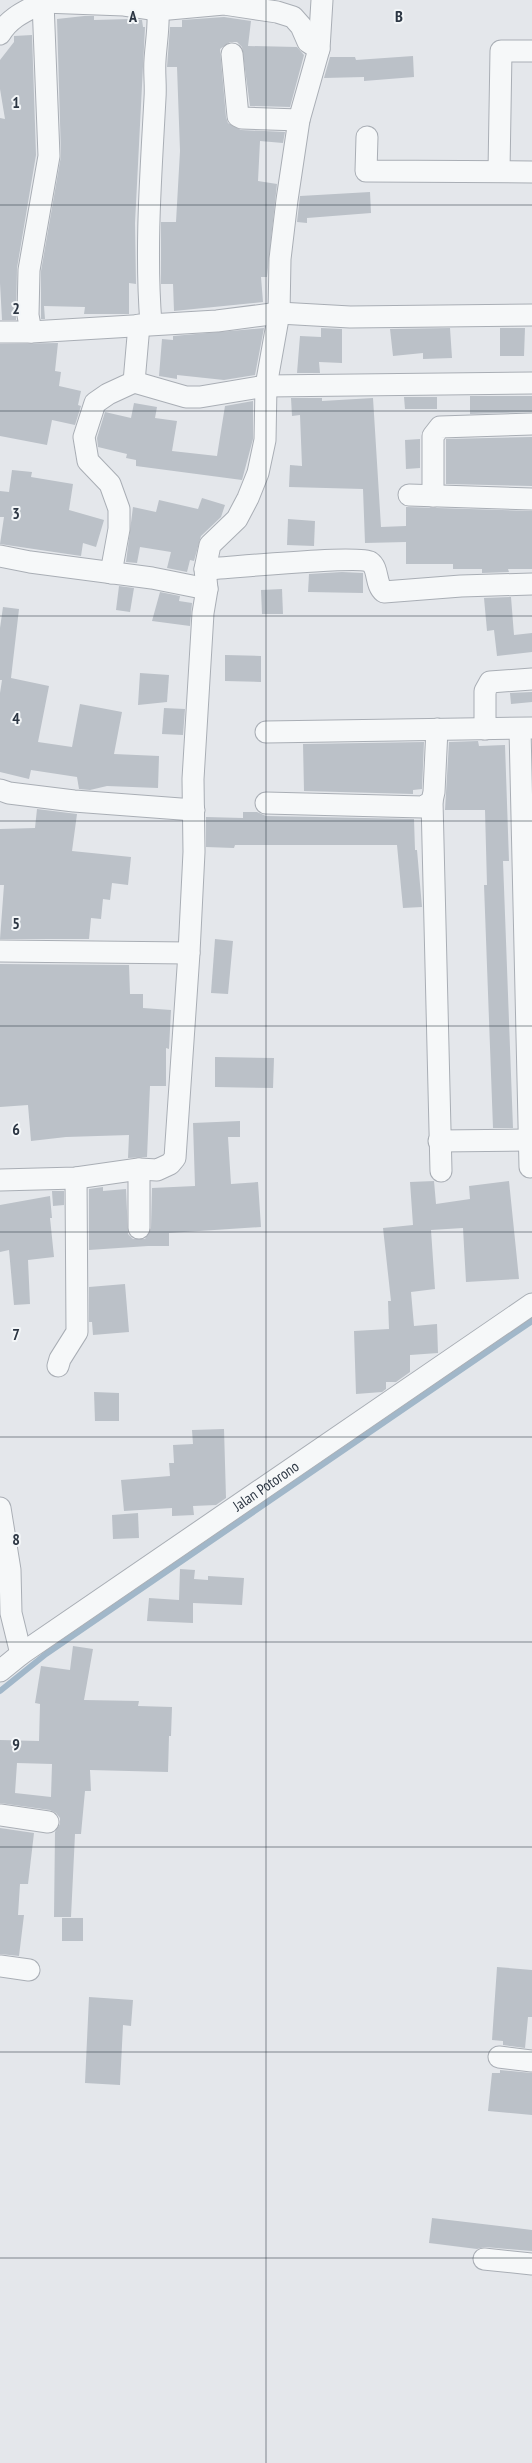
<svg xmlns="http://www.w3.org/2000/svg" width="532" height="2463" font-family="'PT Sans Narrow',sans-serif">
  <rect width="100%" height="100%" fill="#e4e7eb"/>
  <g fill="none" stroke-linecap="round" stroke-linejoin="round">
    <path stroke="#a1b7c9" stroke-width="6" d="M 0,1691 L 46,1654 L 532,1321"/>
  </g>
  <g fill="#bbc1c8" fill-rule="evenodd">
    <path d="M 84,16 L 94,16 L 94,20 L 130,19 L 142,20 L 143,27 L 145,27 L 135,223 L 136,284 L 129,283 L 129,314 L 84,314 L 85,307 L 44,306 L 45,319 L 41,319 L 41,271 L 61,156 L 57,19 Z"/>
    <path d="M 224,17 L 251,21 L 248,46 L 297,47 L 304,55 L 290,107 L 250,106 L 242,47 L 237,42 L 230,42 L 220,49 L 226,117 L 228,123 L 241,130 L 285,132 L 283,143 L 260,141 L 258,181 L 277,184 L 267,277 L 261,277 L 263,302 L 174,311 L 173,284 L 161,284 L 161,222 L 176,222 L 180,151 L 177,67 L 167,67 L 170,27 L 182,27 L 182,20 Z"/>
    <path d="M 32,35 L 36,155 L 17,268 L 16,320 L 2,320 L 0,283 L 0,118 L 5,119 L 0,89 L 0,60 L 14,42 L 14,36 Z"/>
    <path d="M 413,56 L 414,77 L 364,81 L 364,77 L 324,78 L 330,57 L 355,57 L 356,60 Z"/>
    <path d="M 370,192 L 371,213 L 307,218 L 307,223 L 297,222 L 300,196 Z"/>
    <path d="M 264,328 L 255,375 L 224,380 L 177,375 L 177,379 L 159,376 L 162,339 L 173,340 L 173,336 Z"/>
    <path d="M 321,328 L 342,329 L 342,363 L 319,362 L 320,373 L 297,373 L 300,336 L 321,337 Z"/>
    <path d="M 450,328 L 452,358 L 423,359 L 423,353 L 393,356 L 390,329 Z"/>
    <path d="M 500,328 L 525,328 L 524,356 L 500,356 Z"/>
    <path d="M 58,343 L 55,371 L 61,372 L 59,386 L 81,391 L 78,405 L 81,406 L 75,425 L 52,420 L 47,445 L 0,436 L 0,344 Z"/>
    <path d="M 470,396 L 532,396 L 532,412 L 470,414 Z"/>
    <path d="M 404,397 L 437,397 L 437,409 L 405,409 Z"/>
    <path d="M 291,398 L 322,398 L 322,401 L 373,398 L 381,527 L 406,526 L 406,507 L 532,511 L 532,569 L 508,569 L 509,572 L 482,573 L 482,569 L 453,569 L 453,564 L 406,564 L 406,542 L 365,543 L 363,489 L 289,487 L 290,465 L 302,466 L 300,415 L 292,416 Z"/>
    <path d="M 253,401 L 253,439 L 242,480 L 136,466 L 136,460 L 126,458 L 127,454 L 98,447 L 97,438 L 105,412 L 131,418 L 134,403 L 157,407 L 155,418 L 177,421 L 172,451 L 217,456 L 225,406 Z"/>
    <path d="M 532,437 L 532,486 L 446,484 L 446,439 Z"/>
    <path d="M 420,439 L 420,468 L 406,469 L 405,440 Z"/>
    <path d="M 12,470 L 32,472 L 31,477 L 73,484 L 69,510 L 104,520 L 96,547 L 83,543 L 81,556 L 0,544 L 4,517 L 0,517 L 0,491 L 9,492 Z"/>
    <path d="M 202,498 L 225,505 L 221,517 L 201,536 L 194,561 L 190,560 L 187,572 L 167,568 L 171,552 L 140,547 L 137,563 L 126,562 L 133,507 L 156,512 L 159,500 L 198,509 Z"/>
    <path d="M 288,519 L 315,521 L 314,546 L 287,545 Z"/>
    <path d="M 342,572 L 363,573 L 363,593 L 308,592 L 309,574 Z"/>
    <path d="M 119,586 L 134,588 L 130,612 L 116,610 Z"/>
    <path d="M 282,589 L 283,614 L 262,614 L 261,590 Z"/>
    <path d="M 160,592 L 180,596 L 179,601 L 192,603 L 190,626 L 152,621 Z"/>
    <path d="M 511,597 L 514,635 L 532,633 L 532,652 L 497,656 L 494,630 L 487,631 L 484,598 Z"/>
    <path d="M 3,607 L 19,609 L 11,678 L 49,686 L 38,742 L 72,747 L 80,704 L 122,712 L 114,754 L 159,756 L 158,788 L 107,786 L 90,790 L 79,789 L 77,777 L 31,770 L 29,779 L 0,772 L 0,693 L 2,680 L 0,680 L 0,628 Z"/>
    <path d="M 225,655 L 261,656 L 261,682 L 225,681 Z"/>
    <path d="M 140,673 L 169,675 L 167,702 L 138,705 Z"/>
    <path d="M 532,692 L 532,702 L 511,704 L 510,693 Z"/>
    <path d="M 164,708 L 185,709 L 183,735 L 162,734 Z"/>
    <path d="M 478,741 L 479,746 L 505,745 L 509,861 L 503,861 L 513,1128 L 493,1128 L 484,885 L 487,885 L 485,810 L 445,810 L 449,742 Z"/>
    <path d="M 424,742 L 422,789 L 413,790 L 413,794 L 304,791 L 303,744 Z"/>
    <path d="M 37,809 L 77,814 L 72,851 L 131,857 L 128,885 L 112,883 L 110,900 L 103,899 L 101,919 L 91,918 L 89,939 L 0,939 L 4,885 L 0,885 L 0,829 L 35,828 Z"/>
    <path d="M 243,812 L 257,812 L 266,816 L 414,819 L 415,850 L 417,850 L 422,907 L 403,908 L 397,845 L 235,845 L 234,848 L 206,847 L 206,817 L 243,818 Z"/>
    <path d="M 215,939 L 233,941 L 228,994 L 211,993 Z"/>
    <path d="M 0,964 L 129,965 L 130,994 L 143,994 L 143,1008 L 171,1010 L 169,1049 L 166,1048 L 166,1086 L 150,1086 L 147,1157 L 128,1158 L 129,1135 L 66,1137 L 31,1141 L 28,1105 L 0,1107 Z"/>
    <path d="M 215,1057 L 274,1058 L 273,1088 L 215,1087 Z"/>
    <path d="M 240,1121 L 240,1137 L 228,1137 L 231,1184 L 258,1182 L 261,1227 L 169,1233 L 169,1246 L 148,1246 L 89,1250 L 89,1189 L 103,1187 L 103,1191 L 126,1189 L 128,1234 L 133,1239 L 145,1239 L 151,1228 L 152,1188 L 195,1186 L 193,1123 Z"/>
    <path d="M 434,1181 L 436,1204 L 470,1199 L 469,1186 L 509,1181 L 519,1279 L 466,1282 L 463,1228 L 431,1230 L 435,1289 L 411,1292 L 414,1326 L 437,1324 L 438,1353 L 410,1355 L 410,1372 L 396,1382 L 386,1382 L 386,1389 L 382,1392 L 356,1394 L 354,1331 L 389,1329 L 388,1301 L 391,1301 L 383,1228 L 413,1225 L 410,1182 Z"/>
    <path d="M 52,1191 L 64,1191 L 64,1205 L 53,1206 Z"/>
    <path d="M 50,1196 L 52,1218 L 50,1218 L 54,1257 L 28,1260 L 30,1304 L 14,1305 L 9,1250 L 0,1252 L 0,1205 Z"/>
    <path d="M 125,1284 L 129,1332 L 93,1335 L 92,1322 L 89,1322 L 89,1287 Z"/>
    <path d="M 94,1392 L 119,1393 L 119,1421 L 95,1421 Z"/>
    <path d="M 224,1429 L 226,1498 L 216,1505 L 193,1506 L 194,1515 L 172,1516 L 172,1508 L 124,1511 L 121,1480 L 170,1476 L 169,1463 L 174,1463 L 173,1445 L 193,1444 L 192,1430 Z"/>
    <path d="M 138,1513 L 139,1538 L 113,1539 L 112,1515 Z"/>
    <path d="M 180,1569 L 195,1570 L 194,1579 L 208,1580 L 208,1576 L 244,1578 L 242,1605 L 193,1603 L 193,1623 L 147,1621 L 149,1598 L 179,1600 Z"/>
    <path d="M 73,1646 L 93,1649 L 84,1700 L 139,1701 L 138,1706 L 172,1707 L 171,1736 L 169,1736 L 168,1772 L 90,1770 L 91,1791 L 85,1791 L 81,1834 L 75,1834 L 71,1917 L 54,1917 L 55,1832 L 60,1824 L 60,1818 L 56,1813 L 50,1810 L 0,1803 L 0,1740 L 39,1741 L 40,1704 L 35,1703 L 41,1666 L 70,1670 ZM 17,1763 L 52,1764 L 51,1797 L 15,1793 Z"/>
    <path d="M 0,1828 L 34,1833 L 28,1884 L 20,1884 L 18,1915 L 24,1915 L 19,1956 L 0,1954 Z"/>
    <rect x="62" y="1918" width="21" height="23"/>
    <path d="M 497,1967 L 532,1970 L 532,2017 L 528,2017 L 525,2048 L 503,2045 L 503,2041 L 492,2040 Z"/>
    <path d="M 89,1997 L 133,2000 L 131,2026 L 123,2025 L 120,2085 L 85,2083 Z"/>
    <path d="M 500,2070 L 532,2073 L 532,2115 L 488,2111 L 492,2073 L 500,2073 Z"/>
    <path d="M 432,2218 L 532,2230 L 532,2251 L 485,2247 L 477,2249 L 429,2243 Z"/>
  </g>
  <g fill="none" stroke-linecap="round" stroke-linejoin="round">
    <g stroke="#a9aeb5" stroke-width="23">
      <g id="minor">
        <path d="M 42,0 L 43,2 L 124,5 L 158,10 L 224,4 L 277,12 L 293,17 L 301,26 L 308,42 L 319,49"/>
        <path d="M 0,34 C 10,17 26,11 43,2 L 49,156 L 29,270 L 28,315 L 31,332"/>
        <path d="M 232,54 L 238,116 L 242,118 L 299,120"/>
        <path d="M 367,137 L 366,171 L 532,172"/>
        <path d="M 499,171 L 501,51 L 532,51"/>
        <path d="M 151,324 C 145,249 151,173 155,98 C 156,85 154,73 155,60 C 156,43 159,28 158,10"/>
        <path d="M 0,332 L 31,332 L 217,321 L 279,313 L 350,317 L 532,315"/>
        <path d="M 134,382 L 186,397 L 200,397 L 266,386 L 532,383"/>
        <path d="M 409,495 L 532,499"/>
        <path d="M 433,496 L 433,436 L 440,427 L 532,424"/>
        <path d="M 0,556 L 30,562 L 152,578 L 207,589"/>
        <path d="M 205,569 C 227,568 358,555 370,562 C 379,568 375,585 384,592 L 461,586 L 532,584"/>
        <path d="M 111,573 L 119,529 L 119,509 L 110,484 L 88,461 L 84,437 L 95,403 L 108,394 L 134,382 L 139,325"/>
        <path d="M 485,729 L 485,691 L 490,682 L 532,679"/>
        <path d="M 520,729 L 530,1167"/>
        <path d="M 266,732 L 532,728"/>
        <path d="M 0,790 L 9,793 L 74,801 L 194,810"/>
        <path d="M 432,801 L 441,1171"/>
        <path d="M 266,803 L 423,807 L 432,801 L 434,792 L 437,729"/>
        <path d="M 0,951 L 189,953"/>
        <path d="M 439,1141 L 528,1140"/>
        <path d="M 139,1169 L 139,1228"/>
        <path d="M 0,1180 L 76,1178 L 139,1169 L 157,1170 L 170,1164 L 175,1158 L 189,953 L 194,852 L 193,779 L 203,613 L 207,589 L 205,569 L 210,545 L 237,519 L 248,498 L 258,473 L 265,440 L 266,386 L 279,313 L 280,259 L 287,200 L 299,120 L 319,49 L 322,0"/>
        <path d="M 58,1366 L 60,1359 L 77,1332 L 76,1178"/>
        <path d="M 0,1508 L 10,1570 L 11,1613 L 21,1654"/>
        <path id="s1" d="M 0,1671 L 21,1654 L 532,1304"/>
        <path d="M 0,1815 L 48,1822"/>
        <path d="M 0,1966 L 29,1970"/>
        <path d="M 499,2057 L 532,2061"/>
        <path d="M 484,2259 L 532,2264"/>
      </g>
    </g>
    <use href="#minor" stroke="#f6f8f9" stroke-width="21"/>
  </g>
  <path fill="none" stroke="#2c3643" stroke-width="1" stroke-opacity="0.55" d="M 266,0 L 266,2463M 0,205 L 532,205M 0,411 L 532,411M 0,616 L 532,616M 0,821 L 532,821M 0,1026 L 532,1026M 0,1232 L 532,1232M 0,1437 L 532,1437M 0,1642 L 532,1642M 0,1847 L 532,1847M 0,2052 L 532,2052M 0,2258 L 532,2258"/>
  <g text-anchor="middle" stroke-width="4" stroke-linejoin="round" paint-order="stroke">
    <g font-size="15" fill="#2c3643" stroke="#f3f6f8">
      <text dy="5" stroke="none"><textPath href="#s1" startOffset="324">Jalan Potorono</textPath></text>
    </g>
  </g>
  <g font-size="16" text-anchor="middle" font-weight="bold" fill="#2c3643" stroke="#f3f6f8" stroke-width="4" stroke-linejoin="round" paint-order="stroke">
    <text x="133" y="22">A</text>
    <text x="399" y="22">B</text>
    <text x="16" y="108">1</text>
    <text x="16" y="314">2</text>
    <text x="16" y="519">3</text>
    <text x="16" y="724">4</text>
    <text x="16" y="929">5</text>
    <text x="16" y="1135">6</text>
    <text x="16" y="1340">7</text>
    <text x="16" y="1545">8</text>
    <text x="16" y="1750">9</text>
  </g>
</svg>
